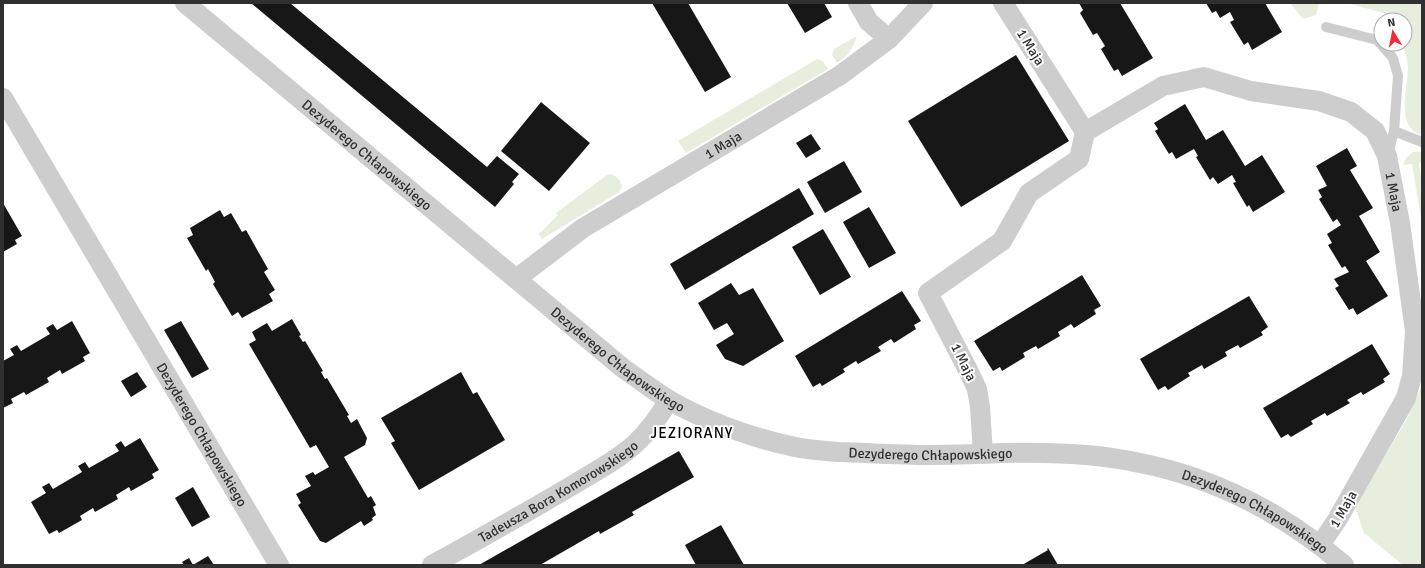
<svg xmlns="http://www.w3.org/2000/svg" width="1425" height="568" font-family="Signika,sans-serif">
  <rect width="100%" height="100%" fill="#fff"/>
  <g fill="#e7eede">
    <path d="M 1290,3 L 1319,3 L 1316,15 L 1303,19 Z"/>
    <path d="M 1347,3 L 1422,3 L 1422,135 C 1395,128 1408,87 1408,68 C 1408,61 1405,53 1403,46 L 1403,44 L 1405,44 L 1405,37 L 1409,20 Z"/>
    <path d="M 857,36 C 853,48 848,56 837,63 L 832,55 L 834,49 Z"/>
    <path d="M 817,59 L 823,61 L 828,69 L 686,153 L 678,141 Z"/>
    <path d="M 1413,152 L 1422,152 L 1422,162 L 1419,163 L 1422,183 L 1422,224 L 1412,164 L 1403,165 L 1406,158 Z"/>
    <path d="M 611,174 C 617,177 621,180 622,187 L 619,192 L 542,239 L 539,235 L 539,234 L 558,215 L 556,213 L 607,175 Z"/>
    <path d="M 1422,385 L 1422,565 L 1403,565 L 1364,533 L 1355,507 L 1409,415 Z"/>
  </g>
  <g fill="#171717">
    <path d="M 251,3 L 290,3 L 487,167 L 497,156 L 519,174 L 512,182 L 514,184 L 495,207 Z"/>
    <path d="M 652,3 L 688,3 L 731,77 L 705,92 Z"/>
    <path d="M 787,3 L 824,3 L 832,17 L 805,33 Z"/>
    <path d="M 1079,3 L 1120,3 L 1153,58 L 1122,76 L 1118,69 L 1114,71 L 1101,49 L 1105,46 L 1097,33 L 1093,35 L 1080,13 L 1083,10 Z"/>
    <path d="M 1206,3 L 1265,3 L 1282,32 L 1252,50 L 1248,42 L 1244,45 L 1230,22 L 1234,20 L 1230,12 L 1220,18 L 1216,11 L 1212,13 Z"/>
    <path d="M 1016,55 L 1069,141 L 961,207 L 908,121 Z"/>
    <path d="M 541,102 L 590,143 L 549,191 L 501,151 Z"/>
    <path d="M 1185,104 L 1206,140 L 1223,130 L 1245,166 L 1262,155 L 1285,192 L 1253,212 L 1249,205 L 1247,207 L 1233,183 L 1236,182 L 1232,175 L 1218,184 L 1213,177 L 1210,180 L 1196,157 L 1198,156 L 1194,149 L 1176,159 L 1172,152 L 1169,154 L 1155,131 L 1158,129 L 1154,123 Z"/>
    <path d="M 811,134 L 821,149 L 806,158 L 796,143 Z"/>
    <path d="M 1347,148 L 1357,166 L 1350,170 L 1373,208 L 1359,216 L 1380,252 L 1366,261 L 1388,296 L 1357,315 L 1353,308 L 1349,310 L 1335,288 L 1339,286 L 1334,279 L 1349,272 L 1345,266 L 1342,268 L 1328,245 L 1332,243 L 1327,234 L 1341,225 L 1337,219 L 1333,222 L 1319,199 L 1322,197 L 1318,190 L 1327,186 L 1316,166 Z"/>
    <path d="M 844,161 L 862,192 L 825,213 L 807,182 Z"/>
    <path d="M 799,188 L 814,214 L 685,290 L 670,264 Z"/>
    <path d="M 3,203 L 22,236 L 15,240 L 17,244 L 3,252 Z"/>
    <path d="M 869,207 L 896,253 L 869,268 L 843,222 Z"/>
    <path d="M 220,210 L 224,217 L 231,213 L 242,232 L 246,230 L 268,269 L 264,272 L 275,290 L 269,294 L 273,301 L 242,318 L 238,312 L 232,316 L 213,284 L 215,282 L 208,269 L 206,271 L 187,238 L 193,235 L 190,228 Z"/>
    <path d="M 823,229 L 851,277 L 820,295 L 792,247 Z"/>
    <path d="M 1082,275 L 1101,306 L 1094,310 L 1096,314 L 1074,328 L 1071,324 L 1058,332 L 1060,336 L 1038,349 L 1036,346 L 1023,353 L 1025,357 L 1002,371 L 1000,367 L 993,371 L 974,341 Z"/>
    <path d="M 731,283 L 739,295 L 753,288 L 784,341 L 743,366 L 725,359 L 716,345 L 734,334 L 727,323 L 714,330 L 698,303 Z"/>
    <path d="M 902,291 L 921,321 L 914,325 L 916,329 L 894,343 L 891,339 L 878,347 L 881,351 L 858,364 L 856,361 L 843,369 L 845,372 L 822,386 L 820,383 L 813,387 L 795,356 Z"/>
    <path d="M 1249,296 L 1268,327 L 1261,332 L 1263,335 L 1240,348 L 1238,345 L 1225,352 L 1227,356 L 1204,369 L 1202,365 L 1188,373 L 1190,376 L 1168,390 L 1165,386 L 1158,390 L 1140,359 Z"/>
    <path d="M 292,319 L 301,335 L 299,336 L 303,342 L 305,341 L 323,371 L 321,372 L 325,379 L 327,378 L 349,415 L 347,416 L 351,423 L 357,419 L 367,438 L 365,445 L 344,457 L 368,498 L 371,496 L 376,505 L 373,507 L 376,515 L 372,518 L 373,520 L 364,526 L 361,521 L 326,543 L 320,541 L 298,505 L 301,503 L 296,494 L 311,486 L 305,476 L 313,472 L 315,475 L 329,467 L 316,445 L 310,448 L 249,344 L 256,340 L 252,332 L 267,323 L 272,331 Z"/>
    <path d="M 72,321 L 90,353 L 83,357 L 85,361 L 62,374 L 60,370 L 47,378 L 49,382 L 26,395 L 24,392 L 11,399 L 13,403 L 3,408 L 3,361 L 14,355 L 10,349 L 17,345 L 21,351 L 50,334 L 46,328 L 53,324 L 57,330 Z"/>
    <path d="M 181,321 L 209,369 L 192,378 L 164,330 Z"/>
    <path d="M 1372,344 L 1390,374 L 1383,379 L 1385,382 L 1363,395 L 1361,392 L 1347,400 L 1350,403 L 1327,416 L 1325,413 L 1311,421 L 1313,424 L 1291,437 L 1288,434 L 1281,438 L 1263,408 Z"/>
    <path d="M 137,372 L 147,387 L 131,397 L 121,381 Z"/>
    <path d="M 461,372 L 473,394 L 477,392 L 505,440 L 419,490 L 391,443 L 395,441 L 381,418 Z"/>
    <path d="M 140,438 L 159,470 L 152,474 L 154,478 L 131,491 L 129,487 L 116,495 L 118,499 L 95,512 L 93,508 L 80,516 L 82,520 L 59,533 L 57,530 L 49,534 L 31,502 L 46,493 L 42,487 L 49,483 L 53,489 L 82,472 L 78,466 L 85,462 L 89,468 L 119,451 L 115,445 L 121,441 L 125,447 Z"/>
    <path d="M 679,451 L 694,477 L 632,512 L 634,515 L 600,534 L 599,531 L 540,565 L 479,565 Z"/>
    <path d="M 193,487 L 210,517 L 192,527 L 175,498 Z"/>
    <path d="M 721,525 L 744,565 L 696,565 L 685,545 Z"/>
    <path d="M 1048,548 L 1058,565 L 1022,565 L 1048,550 L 1047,549 Z"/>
    <path d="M 208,556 L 214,565 L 184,565 L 182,562 L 189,558 L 193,565 Z"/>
  </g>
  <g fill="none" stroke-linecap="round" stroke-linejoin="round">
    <g stroke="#cdcdcd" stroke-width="10">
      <path d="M 1326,27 L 1377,40 L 1393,58 L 1398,76 L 1394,131 L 1388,154"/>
      <path d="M 1394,131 L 1422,142"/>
    </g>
    <g stroke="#cdcdcd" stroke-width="20">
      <path id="s1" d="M 185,3 L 624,369 C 639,379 654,391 669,400 C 703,420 752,438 791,446 C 807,450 824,451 840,452 C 870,453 899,455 929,455 C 955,455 980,454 1006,453 C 1050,452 1096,453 1140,463 C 1216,478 1286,515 1344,565"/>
      <path d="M 858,3 L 869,22 L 889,39"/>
      <path id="s2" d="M 3,98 L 279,565"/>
      <path id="s3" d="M 1085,132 L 1163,86 L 1204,77 L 1251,91 L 1319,101 L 1351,112 L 1375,131 L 1387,156 L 1400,223 L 1415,331 L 1412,376 L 1406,398 L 1337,520 L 1320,545"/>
      <path id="s4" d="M 516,279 L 583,228 L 839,76 L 889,39 L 923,3"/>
      <path d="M 983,454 L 980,407 L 977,389 L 968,370 L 928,293 L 1002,241 L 1029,193 L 1079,159 L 1085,132 L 1003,3"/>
      <path id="s5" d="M 432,565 C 479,539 526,513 573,485 C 594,472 618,460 636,443 C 649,431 660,415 669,400"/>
    </g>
  </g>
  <g text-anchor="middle" stroke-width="4" stroke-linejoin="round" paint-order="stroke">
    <g font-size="14" fill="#303030" stroke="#fff">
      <text transform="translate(1031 47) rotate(58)" y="5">1 Maja</text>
      <text dy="5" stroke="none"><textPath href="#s4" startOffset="247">1 Maja</textPath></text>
      <text dy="5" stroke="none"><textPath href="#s1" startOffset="237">Dezyderego Chłapowskiego</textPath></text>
      <text dy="5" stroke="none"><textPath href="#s3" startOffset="379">1 Maja</textPath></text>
      <text dy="5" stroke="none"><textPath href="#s1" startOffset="561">Dezyderego Chłapowskiego</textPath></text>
      <text transform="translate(964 362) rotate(64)" y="5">1 Maja</text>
      <text dy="5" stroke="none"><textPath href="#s2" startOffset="391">Dezyderego Chłapowskiego</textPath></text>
      <text dy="5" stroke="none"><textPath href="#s1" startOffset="897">Dezyderego Chłapowskiego</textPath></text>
      <text dy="5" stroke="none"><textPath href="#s5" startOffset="146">Tadeusza Bora Komorowskiego</textPath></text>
      <text transform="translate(1343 509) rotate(-60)" y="5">1 Maja</text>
      <text dy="5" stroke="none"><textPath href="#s1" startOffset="1233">Dezyderego Chłapowskiego</textPath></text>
    </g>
    <g font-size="15" letter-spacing="1" fill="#000" stroke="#fff">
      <text x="692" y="438">JEZIORANY</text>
    </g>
  </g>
  <rect width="1425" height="568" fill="none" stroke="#303030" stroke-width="8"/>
  <g transform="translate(1393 32) rotate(350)"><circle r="19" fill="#ffffff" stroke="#acacac"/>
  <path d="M0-3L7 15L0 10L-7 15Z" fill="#ef2b3a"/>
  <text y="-6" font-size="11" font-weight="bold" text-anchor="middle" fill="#303030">N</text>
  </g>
</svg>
